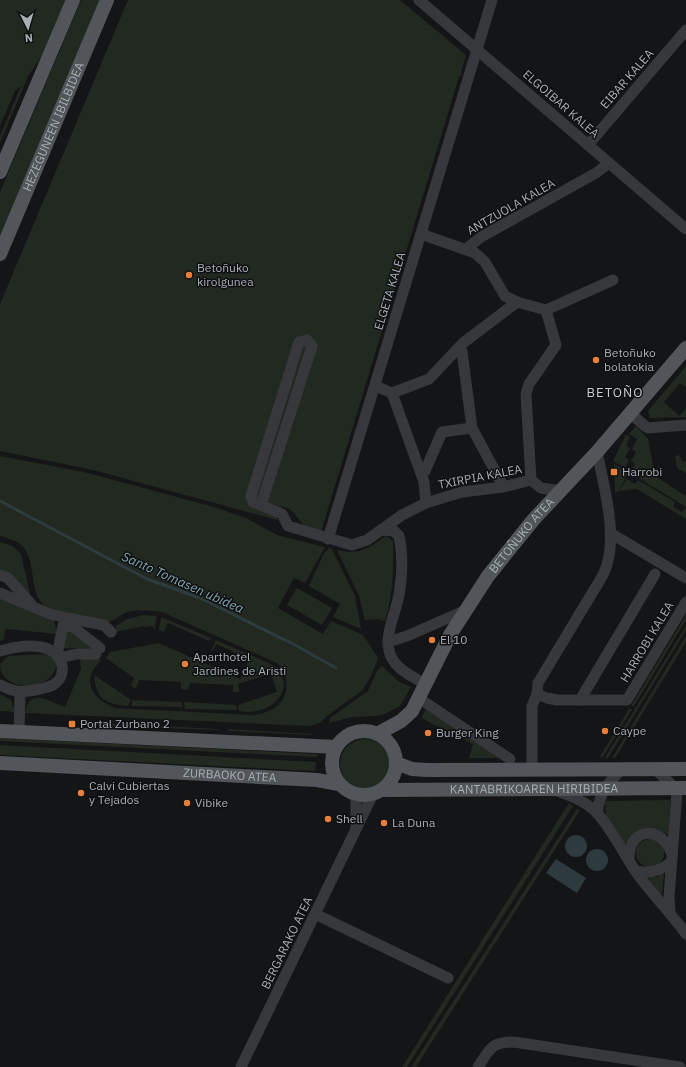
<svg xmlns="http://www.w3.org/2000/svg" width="686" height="1067" font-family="'IBM Plex Sans',sans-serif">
  <rect width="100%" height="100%" fill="#141516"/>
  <g fill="#222921">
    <path d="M 0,0 L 69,0 L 58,33 L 28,76 L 0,143 L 0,136 L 21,86 L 15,91 L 0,126 Z"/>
    <path d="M 81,0 L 100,0 L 0,238 L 0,192 Z"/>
    <path d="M 128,0 L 400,0 L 466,55 L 461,73 L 462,75 L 459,77 L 321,532 C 316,531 309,530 305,526 C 297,519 294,507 281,507 L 277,520 L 93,470 L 0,451 L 0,304 Z"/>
    <path d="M 686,366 L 686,387 L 680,383 L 664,402 L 679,416 L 686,408 L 686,417 L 650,418 L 648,411 Z"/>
    <path d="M 636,426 L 648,439 L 655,476 L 686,496 L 686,507 L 630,473 L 635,464 L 631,461 L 636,452 L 632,449 L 637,439 L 629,434 Z"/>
    <path d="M 626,434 L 630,437 L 626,445 L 630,448 L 625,457 L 629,460 L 625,468 L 613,461 Z"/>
    <path d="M 679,455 L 683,462 L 686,461 L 686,473 L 677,468 L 675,456 Z"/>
    <path d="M 0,456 L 84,472 L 214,507 L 246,518 L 277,535 L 325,547 L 305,583 L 294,578 L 278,608 L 323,634 L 331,621 L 363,635 L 378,658 L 372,674 L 363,690 L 327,716 L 320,723 L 309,726 L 25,713 C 30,687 47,701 65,707 L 81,669 L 80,658 L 97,658 L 101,660 C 98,664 93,669 92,673 C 85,691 101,702 115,708 L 252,715 C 259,714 266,713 273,709 C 290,699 290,676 277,663 L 162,612 C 150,611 137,609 125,613 C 120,615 115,620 109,622 C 106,623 56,613 52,611 C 24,597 40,560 20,544 C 14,540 7,538 0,536 Z"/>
    <path d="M 614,464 L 629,472 L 618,492 L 615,492 Z"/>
    <path d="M 627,479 L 635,484 L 638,480 L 675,502 L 673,507 L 682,512 L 685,508 L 686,509 L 686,519 L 637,489 L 619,491 Z"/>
    <path d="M 386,536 L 393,541 C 394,569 393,594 385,621 L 377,619 L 365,620 L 359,596 L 337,550 C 360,555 367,549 386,536 Z"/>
    <path d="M 0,542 L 13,546 L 21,554 L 31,598 L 0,571 Z"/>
    <path d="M 329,548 L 332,549 L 355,596 L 361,629 L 333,617 L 340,604 L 309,586 L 323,555 Z"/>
    <path d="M 297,588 L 332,608 L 322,625 L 287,605 Z"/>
    <path d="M 0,596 L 54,620 L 57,634 L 6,629 L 4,639 L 0,641 Z"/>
    <path d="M 143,615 L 157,616 L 154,631 L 153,626 L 144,627 L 144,626 L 116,632 L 116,626 L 127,619 Z"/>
    <path d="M 686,615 L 686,620 L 634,706 L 631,706 Z"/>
    <path d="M 161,617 L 211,638 L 209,641 L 168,623 L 164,632 L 159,630 Z"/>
    <path d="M 686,626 L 686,630 L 608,758 L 605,758 Z"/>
    <path d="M 72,630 L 97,649 L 61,648 L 67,632 Z"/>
    <path d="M 686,636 L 686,642 L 615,758 L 612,758 Z"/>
    <path d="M 216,640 L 273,665 C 302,689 267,718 239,711 L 238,705 L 277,692 L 271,674 L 238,684 L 239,692 L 233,692 L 233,685 L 190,683 L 188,690 L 181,689 L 181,682 L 139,680 L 136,689 L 131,685 L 134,678 L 106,658 L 110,652 L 159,643 L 240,679 L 243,673 L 245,674 L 247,670 L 245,669 L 249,659 L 216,644 L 213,651 L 211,650 Z"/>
    <path d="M 44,654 L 49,655 L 57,662 C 55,693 0,694 0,664 L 8,656 Z"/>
    <path d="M 382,666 L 398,681 L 411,687 L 400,706 L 385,714 L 377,716 L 353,717 L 329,723 L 330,718 L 368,691 L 377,671 Z"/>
    <path d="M 94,675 L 131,700 L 128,706 C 105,704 96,699 94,675 Z"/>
    <path d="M 0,694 L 11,700 L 15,712 L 0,711 Z"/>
    <path d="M 132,700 L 182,702 L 182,707 L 132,706 Z"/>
    <path d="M 184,702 L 236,705 L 237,710 L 185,709 Z"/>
    <path d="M 427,707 L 503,758 L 469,758 L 473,744 L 421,718 Z"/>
    <path d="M 629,709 L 632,709 L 603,757 L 599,758 Z"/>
    <path d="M 83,722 L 151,726 L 153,727 L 82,724 Z"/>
    <path d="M 161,726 L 218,729 L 220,730 L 161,728 Z"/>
    <path d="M 229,729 L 312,734 L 314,735 L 228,731 Z"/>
    <path d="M 0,738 L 317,754 L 317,757 L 0,741 Z"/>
    <circle cx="365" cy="764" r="25"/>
    <path d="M 0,745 L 316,762 L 315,771 L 0,755 Z"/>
    <path d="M 670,800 L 669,833 L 667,835 C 656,827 641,825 632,835 C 629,838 627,843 624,845 L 606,818 L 605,801 Z"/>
    <path d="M 569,803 L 573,806 L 407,1067 L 402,1067 Z"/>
    <path d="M 577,809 L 580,810 L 416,1067 L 411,1067 Z"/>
    <circle cx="650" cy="853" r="14"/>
    <path d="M 664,873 L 662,894 L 661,895 L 647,877 L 657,877 Z"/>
  </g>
  <g fill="#2e3b3e">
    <circle cx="576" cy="846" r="11"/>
    <circle cx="597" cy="860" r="11"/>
    <path d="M 556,859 L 586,878 L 577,893 L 546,873 Z"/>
  </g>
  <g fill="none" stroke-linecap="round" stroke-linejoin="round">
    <path stroke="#2e3b3e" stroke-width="3" d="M 0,501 L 147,579 L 200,598 L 295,645 L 336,668"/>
    <g stroke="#36383b" stroke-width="11">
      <path d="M 419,0 L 686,229"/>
      <path d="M 588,145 L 686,30"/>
      <path d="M 421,234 L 475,253 L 485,262 L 505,296 L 517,302 L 546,310 L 613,280"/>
      <path d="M 466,249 L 481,237 L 596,173 L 609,163"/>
      <path d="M 546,310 L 556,345 L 529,384 L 526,394 L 531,480 L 541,488 L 561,491"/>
      <path d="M 462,351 L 472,428 L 501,482"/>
      <path d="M 375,386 L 392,393 L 429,379 L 463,343 L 517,302"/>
      <path d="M 392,393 L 424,482 L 426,503"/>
      <path d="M 630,413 L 645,426 L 648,428 L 686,425"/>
      <path d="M 425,471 L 442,432 L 472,428"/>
      <path d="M 261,505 L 312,346 L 307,340 L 299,342 L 251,496 L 253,502 L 282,514 L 288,526 L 352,545 L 367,540 L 402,515 L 426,503 L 462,492 L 503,487 L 531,480"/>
      <path d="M 382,530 L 394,531 L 399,536 C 403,554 402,577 399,595 C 395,617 379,643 395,663 C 402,672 415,678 425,684"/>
      <path d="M 610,533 L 686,578"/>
      <path d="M 328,539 L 492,0"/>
      <path d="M 0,575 L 8,578 L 31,604"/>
      <path d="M 0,593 L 50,614 L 67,618"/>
      <path d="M 64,623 L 67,618 L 104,625 L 111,632"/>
      <path d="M 388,642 L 407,636 L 464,611"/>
      <path d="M 0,651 C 12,647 36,643 48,649 C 64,656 68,676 53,685 C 47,688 41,689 35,690 C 20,693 14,692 0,685"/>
      <path d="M 57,655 L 63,625 L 73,627 L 100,648"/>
      <path d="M 59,658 L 77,654 L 96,654"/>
      <path d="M 537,694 L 547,698 L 557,700 L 627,700 L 686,602"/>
      <path d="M 580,700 L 655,574"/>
      <path d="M 426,703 L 510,759"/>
      <path d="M 19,732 L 20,693"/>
      <path d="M 655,769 L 675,788 L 677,792 L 669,897 L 670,912"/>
      <path d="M 532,770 L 532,706 L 537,694 L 538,683 L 603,575 C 620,541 604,487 597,452"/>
      <path d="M 557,791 C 571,796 586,801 597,813 C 611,828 624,854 636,872 C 652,894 670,912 686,934"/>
      <path d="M 597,813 C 601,789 606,786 622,769"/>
      <path d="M 356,828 L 356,795"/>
      <path d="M 629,861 C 627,829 659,823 671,852"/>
      <path d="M 636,871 C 650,874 661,871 671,862"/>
      <path d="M 315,914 L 448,978"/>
      <path d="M 241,1067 L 373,794"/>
      <path d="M 478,1067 C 490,1049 491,1042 514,1042 L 680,1067"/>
    </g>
    <g stroke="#52565a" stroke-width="14">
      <path d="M 0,172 L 73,0"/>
      <path id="s1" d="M 0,254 L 107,0"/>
      <circle cx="364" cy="763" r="32"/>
      <path d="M 0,731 L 336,747"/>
      <path id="s2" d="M 377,734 L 401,721 L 412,711 L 450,635 L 488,576 L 534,519 L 597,452 L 686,348"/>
      <path id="s3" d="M 0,763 L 317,780 L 339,784"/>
      <path d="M 396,763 L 412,769 L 427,770 L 686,769"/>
      <path id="s4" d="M 382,790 L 686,788"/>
    </g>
  </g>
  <g fill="#e6803c" stroke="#0f1011" stroke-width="1.5">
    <circle cx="189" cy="275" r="4"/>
    <circle cx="596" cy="360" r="4"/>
    <rect x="610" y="468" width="8" height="8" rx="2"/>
    <circle cx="432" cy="640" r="4"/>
    <circle cx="185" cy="664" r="4"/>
    <rect x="68" y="720" width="8" height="8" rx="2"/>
    <circle cx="605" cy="731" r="4"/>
    <circle cx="428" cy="733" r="4"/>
    <circle cx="81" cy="793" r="4"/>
    <circle cx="187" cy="803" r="4"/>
    <circle cx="328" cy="819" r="4"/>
    <circle cx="384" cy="823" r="4"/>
  </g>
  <g text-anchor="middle" stroke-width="3" stroke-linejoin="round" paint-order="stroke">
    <g font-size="12" fill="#a7afb5" stroke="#0f1011">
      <text transform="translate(627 79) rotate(-49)" y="4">EIBAR KALEA</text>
      <text transform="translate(561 104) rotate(41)" y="4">ELGOIBAR KALEA</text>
      <text dy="4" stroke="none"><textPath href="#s1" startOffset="138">HEZEGUNEEN IBILBIDEA</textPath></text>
      <text transform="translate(511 207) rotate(-30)" y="4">ANTZUOLA KALEA</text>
      <text transform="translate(390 291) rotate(-73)" y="4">ELGETA KALEA</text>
      <text transform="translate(480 477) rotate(-11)" y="4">TXIRPIA KALEA</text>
      <text dy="4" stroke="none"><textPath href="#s2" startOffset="250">BETOÑUKO ATEA</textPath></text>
      <text transform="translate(647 642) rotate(-59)" y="4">HARROBI KALEA</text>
      <text dy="4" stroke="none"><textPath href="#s3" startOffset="230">ZURBAOKO ATEA</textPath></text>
      <text dy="4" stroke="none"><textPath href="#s4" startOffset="152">KANTABRIKOAREN HIRIBIDEA</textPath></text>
      <text transform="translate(287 943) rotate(-64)" y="4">BERGARAKO ATEA</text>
    </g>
    <g font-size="12" fill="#a7afb5" stroke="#0f1011" text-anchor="start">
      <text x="197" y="272">Betoñuko<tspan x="197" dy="14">kirolgunea</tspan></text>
      <text x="604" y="357">Betoñuko<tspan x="604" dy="14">bolatokia</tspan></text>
      <text x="622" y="476">Harrobi</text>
      <text x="440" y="644">El 10</text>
      <text x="193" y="661">Aparthotel<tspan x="193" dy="14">Jardines de Aristi</tspan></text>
      <text x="80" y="728">Portal Zurbano 2</text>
      <text x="613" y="735">Caype</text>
      <text x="436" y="737">Burger King</text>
      <text x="89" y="790">Calvi Cubiertas<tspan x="89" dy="14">y Tejados</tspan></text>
      <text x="195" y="807">Vibike</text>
      <text x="336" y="823">Shell</text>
      <text x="392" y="827">La Duna</text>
    </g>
    <g font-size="13" letter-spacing="1" fill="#c8cdd2" stroke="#0f1011">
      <text x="615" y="397">BETOÑO</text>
    </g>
    <g font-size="13" font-style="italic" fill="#80a5af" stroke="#0f1011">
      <text transform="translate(183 582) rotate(24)" y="5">Santo Tomasen ubidea</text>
    </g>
  </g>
  <g transform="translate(28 28) rotate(175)" stroke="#0f1011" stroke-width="3" paint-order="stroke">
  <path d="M0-3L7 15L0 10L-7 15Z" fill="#a7afb5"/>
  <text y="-6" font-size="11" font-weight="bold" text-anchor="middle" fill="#a7afb5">N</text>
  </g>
</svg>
